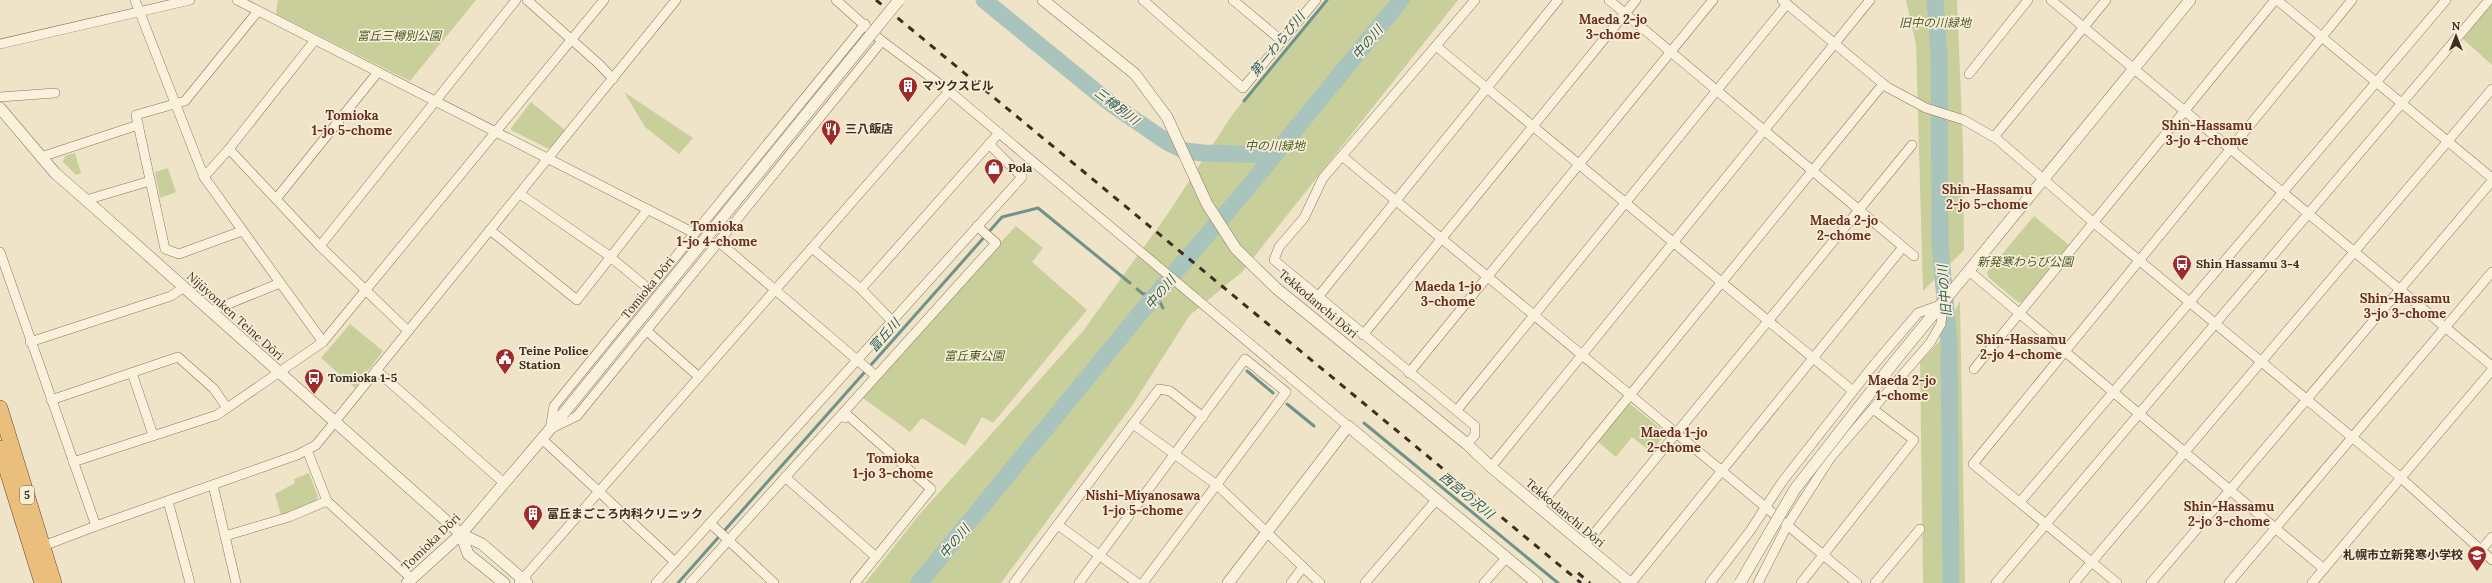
<svg xmlns="http://www.w3.org/2000/svg" width="2492" height="583" font-family="Lora,'Noto Sans JP',serif">
  <rect width="100%" height="100%" fill="#f0e4c8"/>
  <g fill="#c9cf9b">
    <path d="M 278,0 L 476,0 L 410,81 L 276,14 Z"/>
    <path d="M 1327,0 L 1458,0 L 1242,272 L 1190,315 L 1131,407 L 1001,583 L 865,583 L 919,515 L 1083,331 L 1167,215 L 1232,115 Z"/>
    <path d="M 1906,0 L 1957,0 L 1963,146 L 1964,250 L 1923,291 L 1916,45 Z"/>
    <path d="M 2492,3 L 2492,65 L 2463,39 Z"/>
    <path d="M 624,92 L 693,138 L 679,154 L 645,127 Z"/>
    <path d="M 531,102 L 565,130 L 550,148 L 547,148 L 511,130 L 511,128 Z"/>
    <path d="M 75,153 L 81,173 L 76,175 L 63,162 L 65,156 Z"/>
    <path d="M 168,168 L 176,192 L 160,198 L 155,172 Z"/>
    <path d="M 2034,216 L 2069,245 L 2022,302 L 2019,303 L 1988,277 L 1987,272 Z"/>
    <path d="M 1016,226 L 1043,248 L 1032,262 L 1087,310 L 993,423 L 982,417 L 965,446 L 922,418 L 910,432 L 863,398 L 931,316 Z"/>
    <path d="M 1960,301 L 1965,583 L 1923,583 L 1920,362 L 1939,342 Z"/>
    <path d="M 350,324 L 383,351 L 355,388 L 321,358 Z"/>
    <path d="M 1629,403 L 1666,433 L 1651,452 L 1632,437 L 1616,457 L 1598,442 Z"/>
    <path d="M 309,473 L 318,497 L 316,501 L 281,515 L 275,494 L 295,483 L 294,479 Z"/>
  </g>
  <g fill="none" stroke-linecap="round" stroke-linejoin="round">
    <g stroke="#6f938a" stroke-width="3">
      <path d="M 1244,101 L 1327,0"/>
      <path d="M 1137,289 L 1143,294 L 1156,294 L 1163,308"/>
      <path d="M 1247,371 L 1273,393"/>
      <path d="M 1287,404 L 1314,426"/>
      <path d="M 1364,423 L 1558,583"/>
      <path d="M 678,583 L 1002,217 L 1038,208 L 1130,283"/>
    </g>
    <g stroke="#a9c4bc" stroke-width="17">
      <path d="M 984,0 L 1110,103 L 1167,142 L 1185,151 L 1203,153 L 1273,155"/>
      <path d="M 1935,0 L 1939,54 L 1940,245 L 1949,342 L 1951,583"/>
      <path d="M 919,583 L 1156,294 L 1240,197 L 1401,0"/>
    </g>
    <g stroke="#8d765c" stroke-width="10">
      <g id="minor">
        <path d="M 135,0 L 204,177 L 323,342"/>
        <path d="M 237,0 L 694,233"/>
        <path d="M 527,0 L 600,65 L 613,79"/>
        <path d="M 836,0 L 882,41 L 949,91 L 1348,426"/>
        <path d="M 1143,0 L 1243,88 L 1316,0"/>
        <path d="M 1233,0 L 1282,41"/>
        <path d="M 1609,0 L 1914,256"/>
        <path d="M 1782,0 L 1887,87 L 1926,108 L 1964,120 L 1997,139 L 2093,222 L 2400,477 L 2492,560"/>
        <path d="M 2051,0 L 2492,366"/>
        <path d="M 2277,0 L 2492,178"/>
        <path d="M 0,44 L 190,0"/>
        <path d="M 1436,46 L 1853,391"/>
        <path d="M 1969,74 L 2028,0"/>
        <path d="M 0,97 L 55,93"/>
        <path d="M 1994,137 L 2106,0"/>
        <path d="M 229,149 L 320,246 L 408,331"/>
        <path d="M 1342,156 L 1857,583"/>
        <path d="M 41,157 L 138,125"/>
        <path d="M 204,177 L 229,149 L 315,40"/>
        <path d="M 520,194 L 608,255 L 649,289"/>
        <path d="M 276,199 L 378,72"/>
        <path d="M 86,200 L 150,181"/>
        <path d="M 490,230 L 577,300 L 648,209"/>
        <path d="M 242,231 L 179,254 L 165,249 L 136,115 L 185,101 L 258,11"/>
        <path d="M 719,242 L 876,376"/>
        <path d="M 320,246 L 516,0"/>
        <path d="M 812,248 L 861,289 L 892,321"/>
        <path d="M 0,252 L 96,526"/>
        <path d="M 1969,271 L 2324,569"/>
        <path d="M 861,289 L 999,133"/>
        <path d="M 1318,297 L 1558,0"/>
        <path d="M 211,311 L 280,283"/>
        <path d="M 647,331 L 699,377"/>
        <path d="M 1363,335 L 1636,0"/>
        <path d="M 30,342 L 171,296 L 184,287"/>
        <path d="M 1974,369 L 2275,0"/>
        <path d="M 376,370 L 503,482"/>
        <path d="M 132,373 L 153,435"/>
        <path d="M 1409,373 L 1713,0"/>
        <path d="M 51,400 L 178,357 L 214,389 L 227,408"/>
        <path d="M 1457,410 L 1787,4"/>
        <path d="M 845,418 L 844,412 L 931,489 L 855,583"/>
        <path d="M 1133,424 L 1217,485 L 1320,583"/>
        <path d="M 552,428 L 577,416 L 882,41"/>
        <path d="M 550,429 L 554,406 L 865,24"/>
        <path d="M 542,439 L 675,562"/>
        <path d="M 1467,444 L 1475,435 L 1475,426 L 1274,260 L 1279,247 L 1304,218 L 1323,178 L 1475,0"/>
        <path d="M 307,450 L 327,501 L 412,579"/>
        <path d="M 73,462 L 217,415 L 323,342 L 604,0"/>
        <path d="M 1491,467 L 1870,0"/>
        <path d="M 785,477 L 875,556"/>
        <path d="M 213,485 L 236,583"/>
        <path d="M 168,501 L 190,583"/>
        <path d="M 2020,502 L 2446,0"/>
        <path d="M 1539,507 L 1883,84"/>
        <path d="M 710,523 L 774,583"/>
        <path d="M 1058,525 L 1137,583"/>
        <path d="M 225,536 L 289,517 L 327,501"/>
        <path d="M 1584,546 L 1912,145"/>
        <path d="M 38,548 L 96,526 L 297,455 L 316,445 L 676,0"/>
        <path d="M 2481,550 L 2492,537"/>
        <path d="M 519,583 L 949,91"/>
        <path d="M 656,583 L 1022,177 L 989,144"/>
        <path d="M 690,583 L 996,243 L 977,226"/>
        <path d="M 1014,583 L 1159,389 L 1170,391 L 1203,417"/>
        <path d="M 1079,583 L 1245,359 L 1286,392 L 1143,583"/>
        <path d="M 1291,583 L 1303,567"/>
        <path d="M 1365,583 L 1437,499"/>
        <path d="M 1484,583 L 1507,557"/>
        <path d="M 1631,583 L 1903,247"/>
        <path d="M 1710,583 L 1750,531 L 1782,482 L 1872,367 L 1918,313 L 1943,304 L 1941,324 L 1930,343 L 1831,457 L 1788,524 L 1758,583"/>
        <path d="M 1801,583 L 1914,440 L 1873,409"/>
        <path d="M 1875,583 L 1920,529"/>
        <path d="M 1996,583 L 2489,0"/>
        <path d="M 2074,583 L 2492,89"/>
        <path d="M 2117,583 L 1973,464 L 2352,0"/>
        <path d="M 2151,583 L 2492,181"/>
        <path d="M 2229,583 L 2492,272"/>
        <path d="M 2312,583 L 2492,370"/>
      </g>
    </g>
    <g stroke="#8d765c" stroke-width="12">
      <g id="tertiary">
        <path d="M 1043,0 L 1135,74 L 1167,117 L 1207,204 L 1236,249 L 1276,288 L 1467,444 L 1491,467 L 1630,583"/>
        <path d="M 0,108 L 55,173 L 86,200 L 461,534 L 482,544 L 527,583"/>
        <path d="M 1895,361 L 2190,0"/>
        <path d="M 461,534 L 468,554 L 504,583"/>
        <path d="M 407,583 L 461,534 L 563,414"/>
        <path d="M 1228,583 L 1348,426 L 1537,583"/>
      </g>
    </g>
    <g stroke="#5b4430" stroke-width="16">
      <g id="trunk">
        <path d="M 0,408 L 54,583"/>
        <path d="M 0,448 L 42,583"/>
      </g>
    </g>
    <use href="#minor" stroke="#faf1dc" stroke-width="9"/>
    <use href="#tertiary" stroke="#faf1dc" stroke-width="11"/>
    <use href="#trunk" stroke="#eabe7c" stroke-width="15"/>
    <g stroke="#3d2e20" stroke-width="3" stroke-dasharray="7 7" stroke-linecap="butt">
      <path d="M 876,0 L 1581,583"/>
      <path d="M 1578,573 L 1590,583"/>
    </g>
    <g stroke="#8d765c" stroke-width="12" stroke-linecap="butt">
      <g id="tertiary-bridge">
        <path d="M 563,414 L 899,0"/>
        <path d="M 1740,583 L 1795,489 L 1895,361"/>
      </g>
    </g>
    <use href="#tertiary-bridge" stroke="#faf1dc" stroke-width="11"/>
  </g>
  <defs>
    <g id="building-pin" transform="scale(1)"><path d="M0 17L-7.5 6A9.5 9.5 0 1 1 7.5 6Z" fill="#9e2a2b" stroke="#f7eed8"/><path d="M-4-6H4V6H1V3H-1V6H-4ZM-2.5-4.3h1.7v1.8h-1.7ZM.8-4.3h1.7v1.8H.8ZM-2.5-1h1.7V.8h-1.7ZM.8-1h1.7V.8H.8Z" fill="#fff"/></g>
    <g id="restaurant-pin" transform="scale(1)"><path d="M0 17L-7.5 6A9.5 9.5 0 1 1 7.5 6Z" fill="#9e2a2b" stroke="#f7eed8"/><path d="M-5-6h1v4h1v-4h1v4h1v-4h1v5L-1.5 .5V6h-2V.5L-5-1ZM5-6V6H3V1.5H1.5Q1.5-4 5-6Z" fill="#fff"/></g>
    <g id="shop-pin" transform="scale(1)"><path d="M0 17L-7.5 6A9.5 9.5 0 1 1 7.5 6Z" fill="#9e2a2b" stroke="#f7eed8"/><path d="M-5-2.5h2.3a2.7 3.5 0 0 1 5.4 0H5L5.5 6h-11ZM-1.5-2.5h3a1.5 2.3 0 0 0-3 0Z" fill="#fff"/></g>
    <g id="bus-pin" transform="scale(1)"><path d="M0 17L-7.5 6A9.5 9.5 0 1 1 7.5 6Z" fill="#9e2a2b" stroke="#f7eed8"/><path d="M-5-6H5V4H4V6H2V4H-2V6H-4V4H-5ZM-3.5-4V0h7V-4ZM-3.5 1.2v1.5H-2V1.2ZM2 1.2v1.5H3.5V1.2Z" fill="#fff"/></g>
    <g id="civic-pin" transform="scale(1)"><path d="M0 17L-7.5 6A9.5 9.5 0 1 1 7.5 6Z" fill="#9e2a2b" stroke="#f7eed8"/><path d="M-.6-6.5H3V-4.5H.6V-3L4-1V1h2V6H-6V1h2V-1L-.6-3ZM-1.2 2.5V6h2.4V2.5Z" fill="#fff"/></g>
    <g id="school-pin" transform="scale(1)"><path d="M0 17L-7.5 6A9.5 9.5 0 1 1 7.5 6Z" fill="#9e2a2b" stroke="#f7eed8"/><path d="M0-5L7-2L0 1L-7-2ZM-4 1L0 2.5L4 1V4Q0 6-4 4Z" fill="#fff"/></g>
  </defs>
  <g fill-rule="evenodd">
    <use href="#building-pin" x="908" y="86"/>
    <use href="#restaurant-pin" x="831" y="129"/>
    <use href="#shop-pin" x="994" y="168"/>
    <use href="#bus-pin" x="2182" y="264"/>
    <use href="#civic-pin" x="505" y="358"/>
    <use href="#bus-pin" x="314" y="378"/>
    <use href="#building-pin" x="533" y="514"/>
    <use href="#school-pin" x="2477" y="555"/>
  </g>
  <g text-anchor="middle" stroke-width="3.5" stroke-linejoin="round" paint-order="stroke">
    <rect fill="#f7eed8" stroke="#756857" stroke-width="1" x="20" y="486" width="14" height="18" rx="3"/>
    <g font-size="11" font-weight="bold" fill="#3d2e20">
      <text x="27" y="499">5</text>
    </g>
    <g font-size="12" font-style="italic" fill="#4d5a26" stroke="#f7eed8">
      <text x="1935" y="27">旧中の川緑地</text>
      <text x="399" y="40">富丘三樽別公園</text>
      <text x="1275" y="150">中の川緑地</text>
      <text x="2025" y="266">新発寒わらび公園</text>
      <text x="974" y="360">富丘東公園</text>
    </g>
    <g font-size="12" font-weight="bold" fill="#3d2e20" stroke="#f7eed8" text-anchor="start">
      <text x="922" y="90">マツクスビル</text>
      <text x="845" y="133">三八飯店</text>
      <text x="1008" y="172">Pola</text>
      <text x="2196" y="268">Shin Hassamu 3-4</text>
      <text x="519" y="355">Teine Police<tspan x="519" dy="14">Station</tspan></text>
      <text x="328" y="382">Tomioka 1-5</text>
      <text x="547" y="518">富丘まごころ内科クリニック</text>
      <text x="2463" y="559" text-anchor="end">札幌市立新発寒小学校</text>
    </g>
    <g font-size="12" fill="#3d2e20" stroke="#f7eed8">
      <text transform="translate(648 288) rotate(-51)" y="4">Tomioka Dōri</text>
      <text transform="translate(1318 304) rotate(40)" y="4">Tekkodanchi Dōri</text>
      <text transform="translate(235 316) rotate(42)" y="4">Nijūyonken Teine Dōri</text>
      <text transform="translate(1565 513) rotate(40)" y="4">Tekkodanchi Dōri</text>
      <text transform="translate(431 542) rotate(-44)" y="4">Tomioka Dōri</text>
    </g>
    <g font-size="13" font-weight="bold" fill="#6b2e1e" stroke="#f7eed8">
      <text x="1613" y="24">Maeda 2-jo<tspan x="1613" dy="15">3-chome</tspan></text>
      <text x="352" y="120">Tomioka<tspan x="352" dy="15">1-jo 5-chome</tspan></text>
      <text x="2207" y="130">Shin-Hassamu<tspan x="2207" dy="15">3-jo 4-chome</tspan></text>
      <text x="1987" y="194">Shin-Hassamu<tspan x="1987" dy="15">2-jo 5-chome</tspan></text>
      <text x="1844" y="225">Maeda 2-jo<tspan x="1844" dy="15">2-chome</tspan></text>
      <text x="717" y="231">Tomioka<tspan x="717" dy="15">1-jo 4-chome</tspan></text>
      <text x="1448" y="291">Maeda 1-jo<tspan x="1448" dy="15">3-chome</tspan></text>
      <text x="2405" y="303">Shin-Hassamu<tspan x="2405" dy="15">3-jo 3-chome</tspan></text>
      <text x="2021" y="344">Shin-Hassamu<tspan x="2021" dy="15">2-jo 4-chome</tspan></text>
      <text x="1902" y="385">Maeda 2-jo<tspan x="1902" dy="15">1-chome</tspan></text>
      <text x="1674" y="437">Maeda 1-jo<tspan x="1674" dy="15">2-chome</tspan></text>
      <text x="893" y="463">Tomioka<tspan x="893" dy="15">1-jo 3-chome</tspan></text>
      <text x="1143" y="500">Nishi-Miyanosawa<tspan x="1143" dy="15">1-jo 5-chome</tspan></text>
      <text x="2229" y="511">Shin-Hassamu<tspan x="2229" dy="15">2-jo 3-chome</tspan></text>
    </g>
    <g font-size="13" font-style="italic" fill="#2f5d5a" stroke="#f7eed8">
      <text transform="translate(1367 42) rotate(-50)" y="5">中の川</text>
      <text transform="translate(1277 44) rotate(-51)" y="5">第一わらび川</text>
      <text transform="translate(1117 106) rotate(37)" y="5">三樽別川</text>
      <text transform="translate(1944 291) rotate(-95)" y="5">旧中の川</text>
      <text transform="translate(1160 292) rotate(-50)" y="5">中の川</text>
      <text transform="translate(884 335) rotate(-48)" y="5">富丘川</text>
      <text transform="translate(1467 495) rotate(39)" y="5">西宮の沢川</text>
      <text transform="translate(954 541) rotate(-50)" y="5">中の川</text>
    </g>
  </g>
  <g transform="translate(2456 36)" stroke="#f7eed8" stroke-width="3" paint-order="stroke">
  <path d="M0-3L7 15L0 10L-7 15Z" fill="#3d2e20"/>
  <text y="-6" font-size="11" font-weight="bold" text-anchor="middle" fill="#3d2e20">N</text>
  </g>
</svg>
